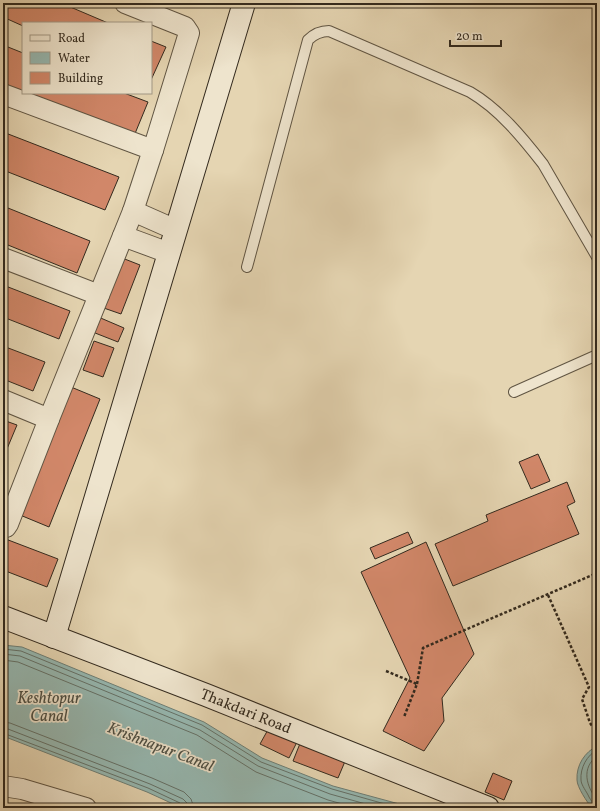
<svg xmlns="http://www.w3.org/2000/svg" width="600" height="811" font-family="Vollkorn,serif">
  <rect width="100%" height="100%" fill="#e5d5b2"/>
  <filter id="stains"><feTurbulence type="fractalNoise" baseFrequency=".005" numOctaves="4"/><feColorMatrix values="0 0 0 0 .2 0 0 0 0 .09 0 0 0 0 .02 0 0 0 .5 -.17"/></filter>
  <radialGradient id="worn" r=".72"><stop offset=".6" stop-color="#630" stop-opacity="0"/><stop offset="1" stop-color="#630" stop-opacity=".3"/></radialGradient>
  <g fill="#96b8b1" stroke="#6e7f76">
    <path d="M 3,645 L 22,647 L 204,722 L 262,758 L 333,786 L 414,808 L 182,808 L 147,792 L 3,736 Z"/>
    <path d="M 597,746 L 597,808 L 592,808 C 587,802 577,787 577,780 C 576,765 585,752 597,746 Z"/>
  </g>
  <g fill="none" stroke-linecap="round" stroke-linejoin="round">
    <g stroke="#647168" stroke-width="1">
      <path d="M 3,649 L 21,651 L 202,725 L 261,762 L 332,789 L 399,808"/>
      <path d="M 3,654 L 20,656 L 200,730 L 258,766 L 330,794 L 380,808"/>
      <path d="M 3,660 L 18,662 L 197,735 L 256,772 L 328,800 L 357,808"/>
      <path d="M 3,722 L 10,723 L 152,778 L 184,792 L 191,799 L 194,808"/>
      <path d="M 3,728 L 8,729 L 150,784 L 183,799 L 187,803 L 187,808"/>
      <path d="M 3,733 L 148,788 L 180,803 L 182,808"/>
      <path d="M 597,756 C 581,768 586,786 597,800"/>
      <path d="M 595,808 C 594,803 591,801 589,797 C 587,792 581,785 581,780 C 580,768 587,755 597,750"/>
    </g>
  </g>
  <g fill="#d18769" stroke="#332a1e">
    <path d="M 3,3 L 61,3 L 108,23 L 23,23 L 23,26 L 3,17 Z"/>
    <path d="M 151,41 L 166,47 L 151,80 Z"/>
    <path d="M 3,45 L 23,53 L 23,92 L 3,84 Z"/>
    <path d="M 25,93 L 124,93 L 148,102 L 134,136 Z"/>
    <path d="M 3,132 L 119,177 L 105,210 L 3,170 Z"/>
    <path d="M 3,206 L 90,241 L 77,273 L 3,243 Z"/>
    <path d="M 117,256 L 140,265 L 121,314 L 98,306 Z"/>
    <path d="M 3,285 L 70,311 L 59,339 L 3,317 Z"/>
    <path d="M 96,316 L 124,328 L 118,342 L 90,331 Z"/>
    <path d="M 94,341 L 114,348 L 103,377 L 83,370 Z"/>
    <path d="M 3,346 L 45,362 L 33,391 L 3,379 Z"/>
    <path d="M 71,387 L 100,399 L 49,527 L 20,515 Z"/>
    <path d="M 3,420 L 17,425 L 4,456 L 3,456 Z"/>
    <path d="M 538,454 L 550,481 L 531,489 L 519,462 Z"/>
    <path d="M 567,482 L 575,502 L 567,506 L 579,534 L 453,586 L 435,544 L 488,521 L 486,515 Z"/>
    <path d="M 408,532 L 413,543 L 375,559 L 370,548 Z"/>
    <path d="M 3,538 L 58,559 L 47,587 L 3,570 Z"/>
    <path d="M 426,542 L 474,654 L 442,698 L 444,721 L 424,751 L 383,731 L 410,678 L 361,572 Z"/>
    <path d="M 270,726 L 298,740 L 289,758 L 260,744 Z"/>
    <path d="M 301,741 L 346,759 L 338,778 L 293,761 Z"/>
    <path d="M 493,773 L 512,781 L 504,800 L 485,792 Z"/>
  </g>
  <g fill="none" stroke-linecap="round" stroke-linejoin="round">
    <g stroke="#605543" stroke-width="12">
      <g id="lane">
        <path d="M 247,267 L 308,40 C 314,34 320,31 329,31 L 470,92 C 499,109 522,137 543,164 L 597,257"/>
        <path d="M 514,392 L 597,355"/>
      </g>
    </g>
    <g stroke="#605543" stroke-width="22">
      <g id="street">
        <path d="M 125,3 L 185,27 L 189,33 L 153,150"/>
        <path d="M 3,94 L 153,150 L 133,211"/>
        <path d="M 123,236 L 169,253"/>
        <path d="M 3,258 L 99,295"/>
        <path d="M 3,400 L 49,419 L 133,211 L 176,230"/>
        <path d="M 3,527 L 6,527 L 8,524 L 49,419"/>
        <path d="M 3,786 L 22,789 L 86,808"/>
      </g>
    </g>
    <g stroke="#332a1e" stroke-width="24">
      <g id="secondary">
        <path d="M 3,617 L 206,695 L 488,808"/>
        <path d="M 54,637 L 244,3"/>
      </g>
    </g>
    <g stroke="#332a1e" stroke-width="2.5" stroke-dasharray="3 2" stroke-linecap="butt">
      <path d="M 548,595 L 589,687 L 582,699 L 590,723 L 597,733"/>
      <path d="M 386,671 L 417,684 L 404,717"/>
      <path d="M 417,684 L 423,648 L 597,573"/>
    </g>
    <use href="#lane" stroke="#eee4cd" stroke-width="10"/>
    <use href="#street" stroke="#eee4cd" stroke-width="20"/>
    <use href="#secondary" stroke="#eee4cd" stroke-width="22"/>
  </g>
  <g text-anchor="middle" stroke-width="3.5" stroke-linejoin="round" paint-order="stroke">
    <g font-size="15" fill="#332a1e" stroke="#eee4cd">
      <text transform="translate(246 711) rotate(22)" y="5">Thakdari Road</text>
    </g>
    <g font-size="16" font-style="italic" fill="#4c4e43" stroke="#eee4cd">
      <text x="49" y="703">Keshtopur<tspan x="49" dy="18">Canal</tspan></text>
      <text transform="translate(161 746) rotate(21)" y="6">Krishnapur Canal</text>
    </g>
  </g>
  <rect width="600" height="811" fill="none" stroke="#e5d5b2" stroke-width="16"/>
  <rect x="4" y="4" width="592" height="803" fill="none" stroke="#332a1e" stroke-width="2"/>
  <rect x="8" y="8" width="584" height="795" fill="none" stroke="#332a1e"/>
  <rect x="22" y="22" width="130" height="72" fill="#eee4cd" stroke="#a39a87"/>
  <rect x="30" y="35" width="20" height="6" fill="#eee4cd" stroke="#a39a87"/>
  <text x="58" y="42" font-size="12" fill="#332a1e">Road</text>
  <rect x="30" y="52" width="20" height="12" fill="#96b8b1" stroke="#a39a87"/>
  <text x="58" y="62" font-size="12" fill="#332a1e">Water</text>
  <rect x="30" y="72" width="20" height="12" fill="#d18769" stroke="#a39a87"/>
  <text x="58" y="82" font-size="12" fill="#332a1e">Building</text>
  <path d="M450 40v6h51v-6" fill="none" stroke="#332a1e" stroke-width="2"/>
  <text x="456" y="40" font-size="12" fill="#332a1e" stroke="#eee4cd" stroke-width="3" paint-order="stroke">20 m</text>
  <rect width="100%" height="100%" filter="url(#stains)"/>
  <rect width="100%" height="100%" fill="url(#worn)"/>
</svg>
